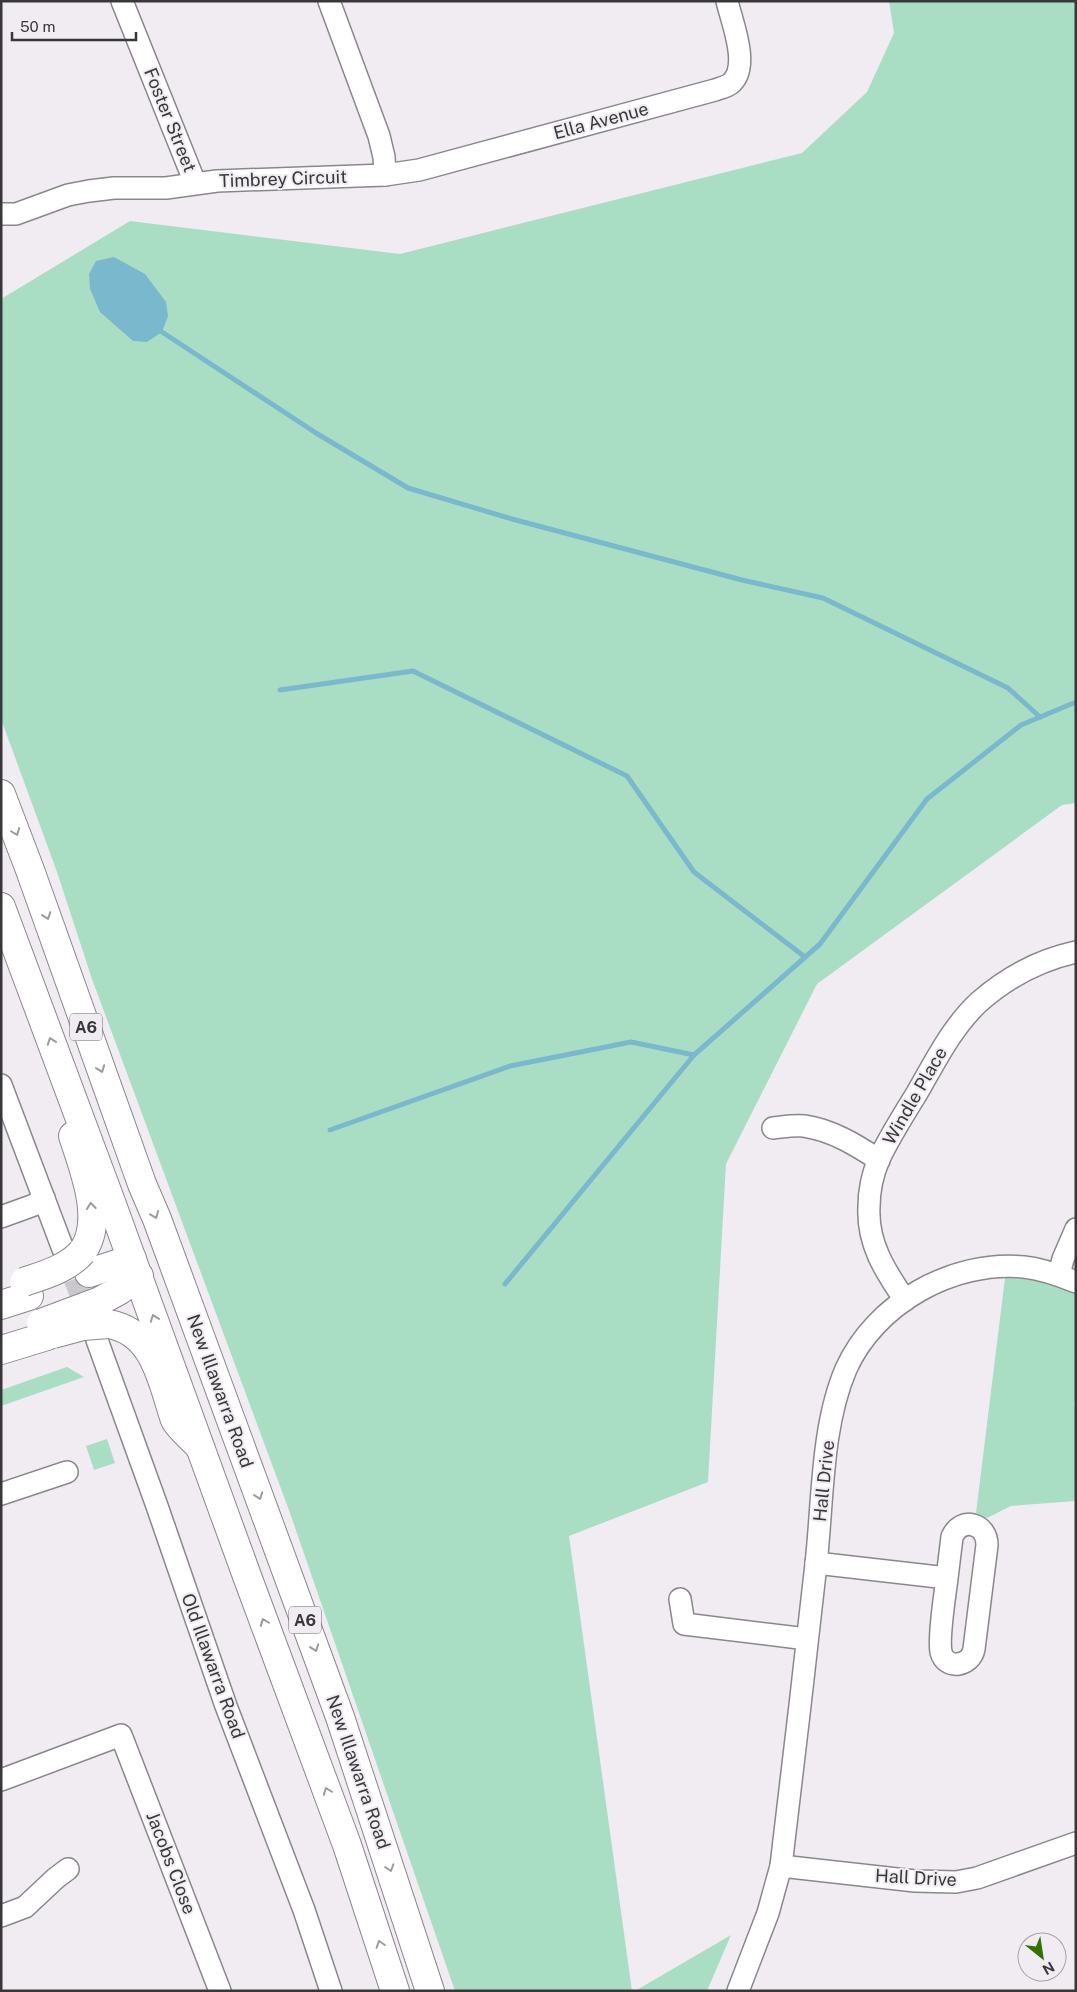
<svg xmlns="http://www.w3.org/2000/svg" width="1077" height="1992" font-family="'Public Sans',sans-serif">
  <rect width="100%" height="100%" fill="#f0ecf2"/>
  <g fill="#aadec4">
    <path d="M 889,1 L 1076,1 L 1076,803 L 1062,805 L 817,984 L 726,1164 L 708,1482 L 569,1536 L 632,1991 L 455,1991 L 290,1513 L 92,979 L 57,872 L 1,719 L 1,299 L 130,221 L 400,254 L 802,153 L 867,92 L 894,33 Z"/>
    <path d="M 1005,1278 C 1030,1278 1053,1283 1076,1293 L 1076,1401 L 1074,1402 L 1076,1411 L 1076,1501 L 1011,1506 L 987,1518 L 976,1513 Z"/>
    <path d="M 67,1367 L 84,1377 L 1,1406 L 1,1390 Z"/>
    <path d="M 107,1439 L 115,1463 L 94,1470 L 86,1446 Z"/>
    <path d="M 731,1935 L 707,1991 L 635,1991 Z"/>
  </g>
  <path fill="#7ab8ce" d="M 114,257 L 145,274 L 166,302 L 168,316 L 162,332 L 147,342 L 133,341 L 100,312 L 90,289 L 89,274 L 96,261 Z"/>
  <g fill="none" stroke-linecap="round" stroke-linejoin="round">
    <g stroke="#7ab8ce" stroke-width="5">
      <path d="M 162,332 L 316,433 L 408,488 L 512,519 L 742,580 L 823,598 L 1008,688 L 1040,717"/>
      <path d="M 280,690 L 413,671 L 627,776 L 694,872 L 805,957"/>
      <path d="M 330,1130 L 510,1066 L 631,1042 L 694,1055"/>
      <path d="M 505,1284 L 694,1055 L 820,944 L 927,799 L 1021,725 L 1076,702"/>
    </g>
    <path stroke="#cbc8cd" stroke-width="21" stroke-dasharray="21 11" stroke-linecap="butt" d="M 63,1249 L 90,1321"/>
    <g stroke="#8a878c" stroke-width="24">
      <g id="minor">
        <path d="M 122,1 L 195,183"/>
        <path d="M 385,175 L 419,170 L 715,90 C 720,88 726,87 730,84 C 751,68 732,23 727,1"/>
        <path d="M 1,214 L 16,214 L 68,195 L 89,191 L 114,188 L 166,188 L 217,181 L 385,175 L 384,157 L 379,136 L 329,1"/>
        <path d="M 1,1085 L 63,1249"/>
        <path d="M 773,1128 C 783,1127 794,1125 804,1126 C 832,1130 856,1145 879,1160"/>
        <path d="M 1,1217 L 34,1205 L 44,1198"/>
        <path d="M 1059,1275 L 1063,1259 L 1076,1229"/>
        <path d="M 905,1300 C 885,1271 867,1243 869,1207 C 869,1191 873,1173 879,1159 C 890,1136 904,1114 917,1093 C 935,1062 952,1027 979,1002 C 1006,978 1040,960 1076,952"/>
        <path d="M 97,1340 L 157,1506 L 226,1706 L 304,1910 L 331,1991"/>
        <path d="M 1,1494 L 67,1472"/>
        <path d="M 816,1563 L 947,1578 L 952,1537 C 961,1516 987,1523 987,1545 L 974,1649 C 971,1666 946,1671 941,1652 C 938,1637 945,1595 947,1578"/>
        <path d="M 680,1599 L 684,1624 L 807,1639"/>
        <path d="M 1,1780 L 121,1735 L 220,1991"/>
        <path d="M 781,1866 L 915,1881 L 956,1882 L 977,1878 L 1076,1843"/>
        <path d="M 1,1916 L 25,1907 L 56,1878 L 68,1869"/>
        <path d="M 738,1991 L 768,1913 L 781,1866 C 793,1765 805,1665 816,1564 C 823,1502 821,1427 846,1369 C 875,1304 952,1260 1024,1267 C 1042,1269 1059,1275 1076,1282"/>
      </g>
    </g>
    <g stroke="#8a878c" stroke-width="30">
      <g id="major">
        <path d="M 73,1136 C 84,1169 105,1222 82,1252"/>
        <path d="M 89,1273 L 132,1259"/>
        <path d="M 100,1301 L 120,1290 L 139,1276"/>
        <path d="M 1,1305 L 29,1296"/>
        <path d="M 108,1324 C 148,1330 159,1368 169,1401 C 171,1407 173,1415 175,1420 C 180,1429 192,1438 199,1446"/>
        <path d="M 1,1350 L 47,1336"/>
      </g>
    </g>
    <g stroke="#8a878c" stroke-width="30">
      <g id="highway">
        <path d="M 1,794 L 30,870 L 142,1184 L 157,1219 L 340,1717 L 430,1991"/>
        <path d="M 1,907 L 111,1202 L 247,1576 L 347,1845 L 395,1991"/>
      </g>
    </g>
    <use href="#minor" stroke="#fff" stroke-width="21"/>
    <use href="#major" stroke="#fff" stroke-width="28"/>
    <use href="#highway" stroke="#fff" stroke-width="28"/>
    <g stroke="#8a878c" stroke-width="30" stroke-linecap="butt">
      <g id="major-bridge">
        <path d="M 24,1282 C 44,1275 67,1269 82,1252"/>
        <path d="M 41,1323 L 100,1301"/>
        <path d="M 53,1334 L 83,1326 L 108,1324"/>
      </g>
    </g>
    <use href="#major-bridge" stroke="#fff" stroke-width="28"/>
  </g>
  <defs><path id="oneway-chevron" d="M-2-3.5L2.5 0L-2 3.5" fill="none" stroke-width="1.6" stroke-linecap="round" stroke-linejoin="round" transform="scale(1.25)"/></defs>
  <g stroke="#9c9b9c">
    <use href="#oneway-chevron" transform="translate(16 832) rotate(69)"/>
    <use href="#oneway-chevron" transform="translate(47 916) rotate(70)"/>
    <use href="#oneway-chevron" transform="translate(51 1041) rotate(-110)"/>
    <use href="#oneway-chevron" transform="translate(101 1069) rotate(70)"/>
    <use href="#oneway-chevron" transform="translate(91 1206) rotate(-97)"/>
    <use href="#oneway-chevron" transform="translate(155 1215) rotate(68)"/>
    <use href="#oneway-chevron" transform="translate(154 1318) rotate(-110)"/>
    <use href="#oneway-chevron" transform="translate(259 1496) rotate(70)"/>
    <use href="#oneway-chevron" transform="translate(264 1622) rotate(-111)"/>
    <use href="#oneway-chevron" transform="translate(315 1648) rotate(70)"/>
    <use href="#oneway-chevron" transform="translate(327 1791) rotate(-111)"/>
    <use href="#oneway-chevron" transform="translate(390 1868) rotate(72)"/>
    <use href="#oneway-chevron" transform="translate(380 1944) rotate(-108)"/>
  </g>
  <g text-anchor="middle" stroke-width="4" stroke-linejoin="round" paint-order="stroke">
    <g fill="#f0ecf2" stroke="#6f6d70" stroke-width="1">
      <rect x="70" y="1013.5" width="32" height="27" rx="4"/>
      <rect x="289" y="1606.5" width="32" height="27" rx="4"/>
    </g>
    <g font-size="16" font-weight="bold" fill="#383739">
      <text x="86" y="1033">A6</text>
      <text x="305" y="1626">A6</text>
    </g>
    <g font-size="18" fill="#383739" stroke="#f0ecf2">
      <text transform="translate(170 120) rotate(68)" y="6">Foster Street</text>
      <text transform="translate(601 121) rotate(-15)" y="6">Ella Avenue</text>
      <text transform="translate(283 179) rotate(-2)" y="6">Timbrey Circuit</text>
      <text transform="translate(915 1096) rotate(-60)" y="6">Windle Place</text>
      <text transform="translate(220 1391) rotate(70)" y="6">New Illawarra Road</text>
      <text transform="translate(824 1481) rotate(-84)" y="6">Hall Drive</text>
      <text transform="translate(213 1666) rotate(70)" y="6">Old Illawarra Road</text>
      <text transform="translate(358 1772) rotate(71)" y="6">New Illawarra Road</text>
      <text transform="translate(171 1863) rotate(69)" y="6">Jacobs Close</text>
      <text transform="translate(916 1878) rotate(3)" y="6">Hall Drive</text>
    </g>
  </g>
  <rect width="1077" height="1992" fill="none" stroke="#383739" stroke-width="5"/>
  <g transform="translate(1042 1957) rotate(150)"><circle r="24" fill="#f0ecf2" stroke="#a6a4a8"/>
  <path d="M0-4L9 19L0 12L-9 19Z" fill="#337105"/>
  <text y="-8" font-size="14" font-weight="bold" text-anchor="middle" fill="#383739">N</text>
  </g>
  <path d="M12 32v8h124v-8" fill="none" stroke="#383739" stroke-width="2.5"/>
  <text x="20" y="32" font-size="15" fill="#383739" stroke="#f0ecf2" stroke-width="4" paint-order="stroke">50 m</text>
</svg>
